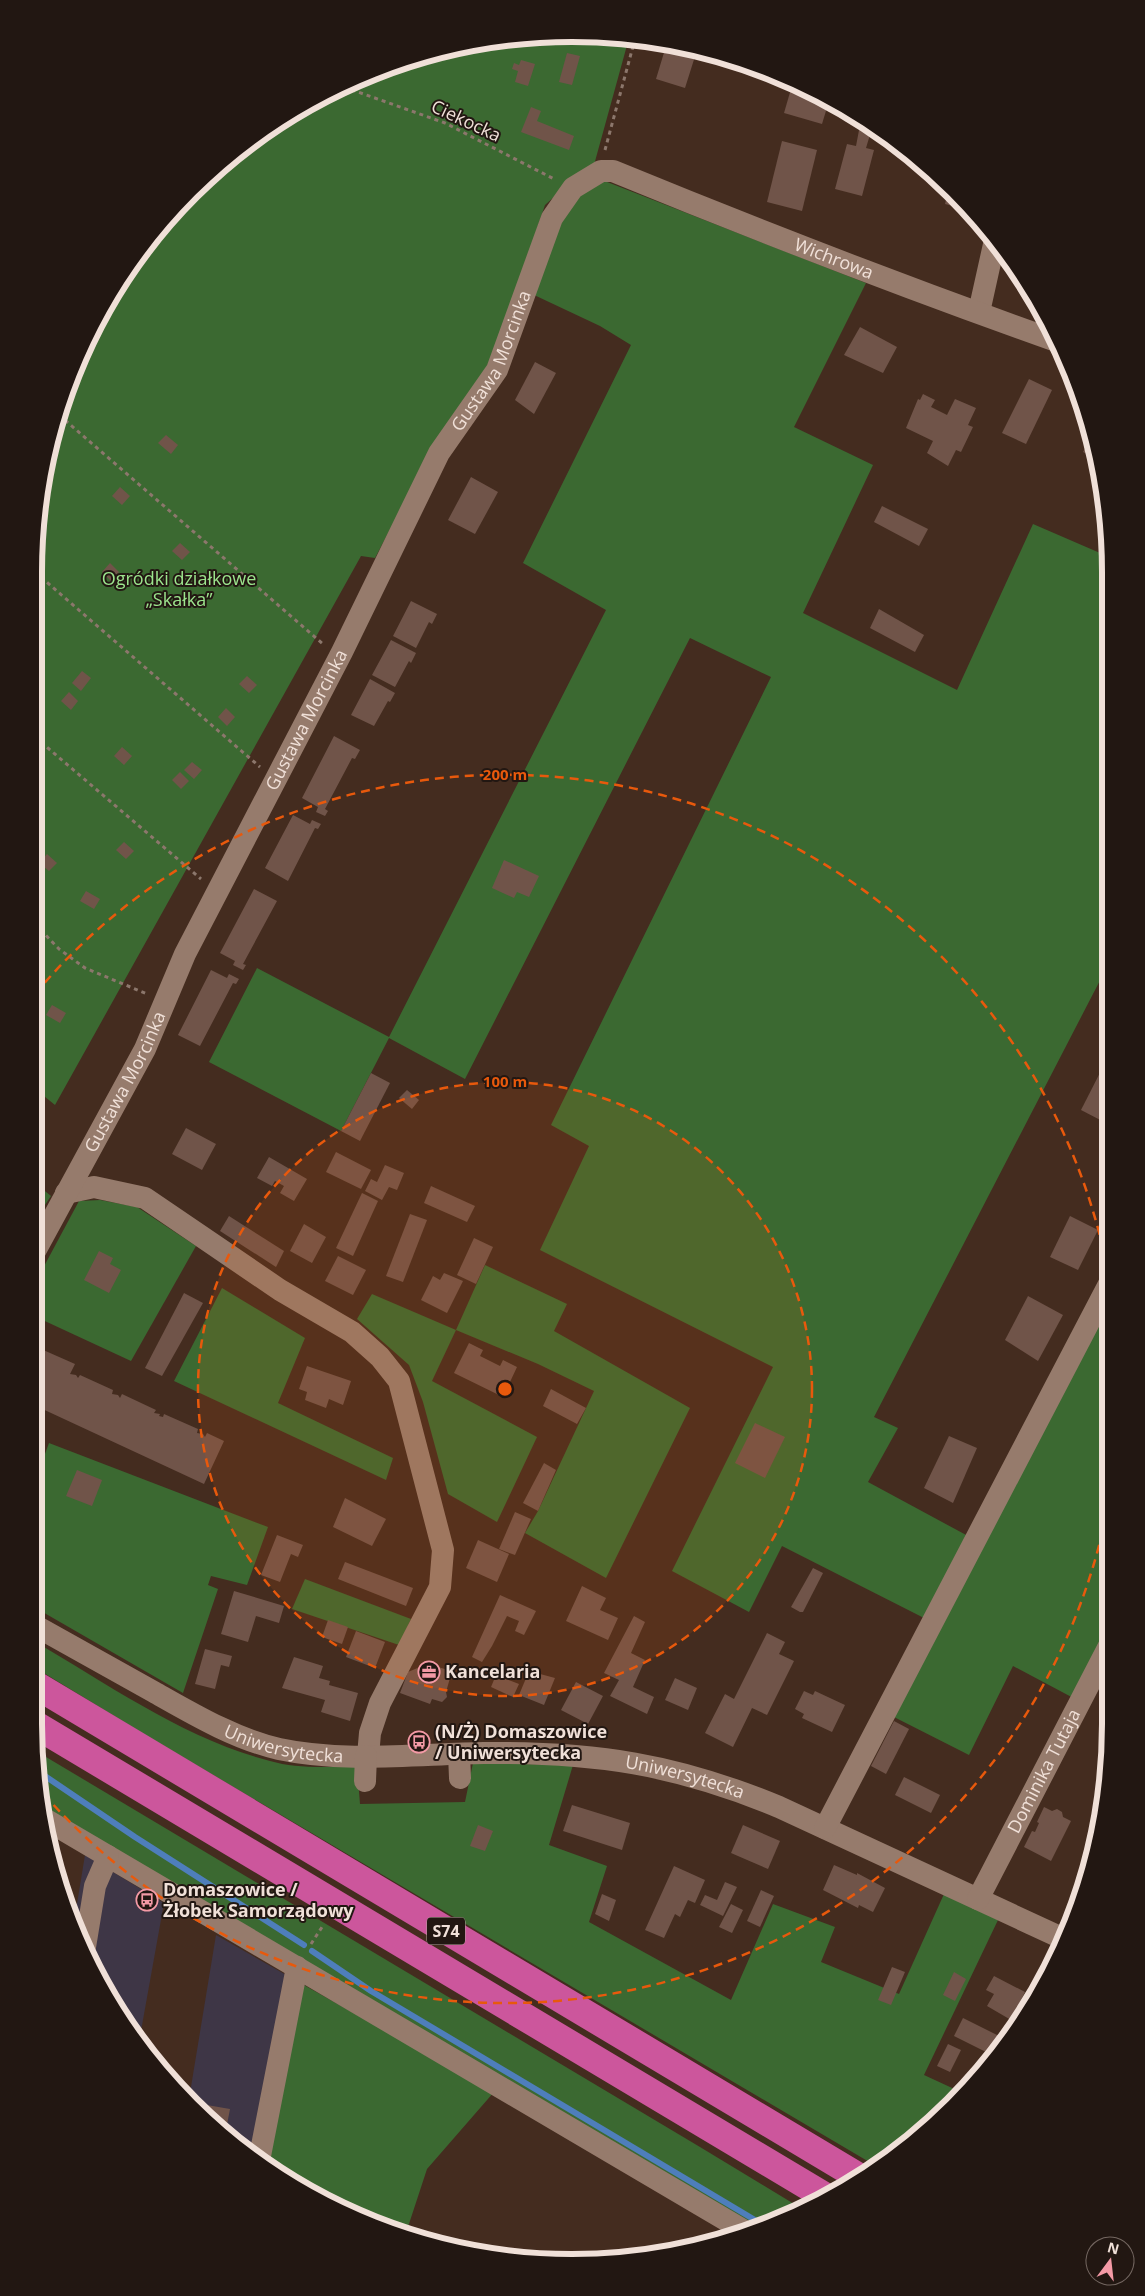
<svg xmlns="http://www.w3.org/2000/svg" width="1145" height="2296" font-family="'Open Sans',sans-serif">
  <rect width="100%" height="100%" fill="#442c1f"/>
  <g fill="#3e3646">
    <path d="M 85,1855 L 164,1903 L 139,2042 L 106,1993 L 74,1922 Z"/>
    <path d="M 216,1935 L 295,1980 L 259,2161 L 217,2128 L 189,2099 Z"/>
  </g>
  <g fill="#3b6931">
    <path d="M 607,35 L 629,38 L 594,165 L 584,170 L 545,205 L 512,302 L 487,367 L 429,455 L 375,558 L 361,556 L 55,1105 L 34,1088 L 35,538 L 52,433 L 89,334 L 145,245 L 217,168 L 303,106 L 399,62 L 502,38 Z"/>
    <path d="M 602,180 L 866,283 L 794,427 L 873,465 L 803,613 L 957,690 L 1033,524 L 1107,556 L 1108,965 L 874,1417 L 898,1428 L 868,1482 L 968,1536 L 924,1618 L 782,1546 L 749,1612 L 672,1571 L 773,1367 L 540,1250 L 589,1146 L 551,1125 L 771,677 L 690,638 L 465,1079 L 389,1038 L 341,1131 L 209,1062 L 257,968 L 389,1037 L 606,610 L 523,563 L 631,345 L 600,326 L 532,294 L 556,220 L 577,196 Z"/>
    <path d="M 34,1182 L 51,1196 L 34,1221 Z"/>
    <path d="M 100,1200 L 137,1207 L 196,1246 L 131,1361 L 34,1316 L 34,1285 L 79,1201 Z"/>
    <path d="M 485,1265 L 567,1304 L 554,1331 L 690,1408 L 606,1578 L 525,1533 L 538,1511 L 594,1391 L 538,1364 L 456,1330 L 432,1381 L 537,1437 L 497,1522 L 448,1494 L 423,1402 L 409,1365 L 357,1319 L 372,1294 L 456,1330 Z"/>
    <path d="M 222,1288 L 305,1338 L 278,1403 L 393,1458 L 386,1480 L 174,1381 Z"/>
    <path d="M 1109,1306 L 1110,1644 L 1079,1701 L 1013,1666 L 969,1755 L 892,1716 Z"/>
    <path d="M 49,1443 L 268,1527 L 247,1585 L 211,1576 L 208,1585 L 218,1589 L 183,1693 L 34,1607 L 34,1566 L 43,1532 L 34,1528 L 34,1484 Z"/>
    <path d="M 305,1579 L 411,1619 L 399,1645 L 292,1609 Z"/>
    <path d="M 34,1641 C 109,1685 185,1739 270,1761 C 297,1769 328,1767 357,1766 L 360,1804 L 465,1802 L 473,1763 L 573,1765 L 549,1845 L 607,1866 L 589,1922 L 731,2000 L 773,1904 L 835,1927 L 821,1962 L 899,1994 L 944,1894 L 998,1920 L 924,2075 L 963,2093 C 939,2122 907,2147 876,2166 L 147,1736 L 34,1667 Z"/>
    <path d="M 36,1751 L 700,2147 L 804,2210 L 756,2229 L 42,1808 Z"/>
    <path d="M 295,1980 L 494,2092 L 427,2169 L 406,2233 L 366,2221 L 273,2172 L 259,2161 Z"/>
  </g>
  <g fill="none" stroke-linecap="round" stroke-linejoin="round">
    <g stroke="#4e7ebb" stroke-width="6">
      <path d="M 39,1772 L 135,1837 L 304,1945"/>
      <path d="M 312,1951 L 371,1991 L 765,2226"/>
    </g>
  </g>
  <g fill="#705449">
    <path d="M 666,46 L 675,49 L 676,46 L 697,50 L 685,88 L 656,79 Z"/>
    <path d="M 567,53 L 580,56 L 572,85 L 559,82 Z"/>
    <path d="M 521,60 L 535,64 L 528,86 L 515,82 L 518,71 L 512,69 L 514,63 L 519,65 Z"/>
    <path d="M 793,82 L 811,89 L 829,101 L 822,124 L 784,113 Z"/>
    <path d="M 531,107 L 541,111 L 537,121 L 574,136 L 569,150 L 521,132 Z"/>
    <path d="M 847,112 L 872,128 L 866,148 L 874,150 L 862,196 L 835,189 L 847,144 L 856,146 L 860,125 L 844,121 Z"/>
    <path d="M 782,141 L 817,150 L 802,211 L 767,202 Z"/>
    <path d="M 948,192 L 960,205 L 965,209 L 945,204 Z"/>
    <path d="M 973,218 L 982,227 L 972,224 Z"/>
    <path d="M 860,327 L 897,347 L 883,373 L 844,355 Z"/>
    <path d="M 535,362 L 556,373 L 534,414 L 515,400 Z"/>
    <path d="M 1029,379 L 1052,390 L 1026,444 L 1002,433 Z"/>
    <path d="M 923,394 L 935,400 L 931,407 L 947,415 L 955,399 L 976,408 L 968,425 L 973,427 L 961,452 L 956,450 L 948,466 L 927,453 L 933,441 L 906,428 L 918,399 L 920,400 Z"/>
    <path d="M 166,435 L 178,445 L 171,454 L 158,443 Z"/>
    <path d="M 1090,439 L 1095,458 L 1083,452 Z"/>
    <path d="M 471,477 L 498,492 L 475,534 L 448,520 Z"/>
    <path d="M 120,487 L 130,496 L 122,505 L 112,496 Z"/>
    <path d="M 882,506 L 928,529 L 919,546 L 874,522 Z"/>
    <path d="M 180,543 L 190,552 L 182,560 L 172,551 Z"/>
    <path d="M 110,563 L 119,572 L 111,581 L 102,572 Z"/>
    <path d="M 411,601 L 437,614 L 432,624 L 429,622 L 416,648 L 393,636 Z"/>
    <path d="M 879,609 L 924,635 L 915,652 L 870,628 Z"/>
    <path d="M 391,640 L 416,653 L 411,663 L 409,661 L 395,687 L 372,675 Z"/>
    <path d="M 82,671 L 91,678 L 81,691 L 72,683 Z"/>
    <path d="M 247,676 L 257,685 L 249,693 L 239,684 Z"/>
    <path d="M 370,679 L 395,693 L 390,702 L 388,701 L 374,726 L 351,715 Z"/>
    <path d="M 69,692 L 78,701 L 71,710 L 61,701 Z"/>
    <path d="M 226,708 L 235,717 L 227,726 L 218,717 Z"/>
    <path d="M 334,736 L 360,750 L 355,759 L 352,758 L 325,809 L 328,811 L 325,816 L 316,812 L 318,807 L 302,798 Z"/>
    <path d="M 122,747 L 132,756 L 124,765 L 114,756 Z"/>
    <path d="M 192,762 L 202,770 L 194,779 L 184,770 Z"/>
    <path d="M 180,772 L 189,781 L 181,789 L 172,780 Z"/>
    <path d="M 293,815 L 310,824 L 312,820 L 321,824 L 318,829 L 315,828 L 288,881 L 265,868 Z"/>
    <path d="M 124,842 L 134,851 L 126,859 L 116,850 Z"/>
    <path d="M 47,854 L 57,863 L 49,871 L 39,863 Z"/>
    <path d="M 504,860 L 539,876 L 529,897 L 517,892 L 514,898 L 492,888 Z"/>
    <path d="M 254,889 L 277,901 L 243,964 L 246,965 L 243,970 L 233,965 L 235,961 L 220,953 Z"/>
    <path d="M 86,891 L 100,899 L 94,909 L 80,901 Z"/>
    <path d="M 211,970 L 227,978 L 229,974 L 239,979 L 236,984 L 233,983 L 200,1046 L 178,1035 Z"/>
    <path d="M 52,1005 L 66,1013 L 60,1023 L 46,1015 Z"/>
    <path d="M 1107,1059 L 1108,1059 L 1108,1124 L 1081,1110 Z"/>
    <path d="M 371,1073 L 390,1083 L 360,1141 L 341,1131 Z"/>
    <path d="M 407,1090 L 419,1100 L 412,1109 L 399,1098 Z"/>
    <path d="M 186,1128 L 216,1144 L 202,1170 L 172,1154 Z"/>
    <path d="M 336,1152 L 371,1170 L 361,1189 L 326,1172 Z"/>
    <path d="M 269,1157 L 307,1179 L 294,1201 L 280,1193 L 284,1186 L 275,1181 L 272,1186 L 257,1178 Z"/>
    <path d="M 385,1165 L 404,1173 L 397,1190 L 389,1187 L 382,1200 L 365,1191 L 371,1179 L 377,1182 Z"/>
    <path d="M 431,1186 L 475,1206 L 467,1222 L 424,1203 Z"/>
    <path d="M 362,1193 L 378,1201 L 353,1256 L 336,1248 Z"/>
    <path d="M 410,1214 L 427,1220 L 403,1282 L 386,1276 Z"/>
    <path d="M 229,1216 L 284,1251 L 276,1267 L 220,1231 Z"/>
    <path d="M 1070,1216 L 1098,1230 L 1078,1270 L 1050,1257 Z"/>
    <path d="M 304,1224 L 326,1237 L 312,1263 L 290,1251 Z"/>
    <path d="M 474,1238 L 493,1247 L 476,1284 L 457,1275 Z"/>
    <path d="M 99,1251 L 113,1258 L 110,1264 L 121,1270 L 109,1293 L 84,1280 Z"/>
    <path d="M 338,1256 L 366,1270 L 353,1295 L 325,1281 Z"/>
    <path d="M 444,1273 L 463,1281 L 447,1313 L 421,1300 L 433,1276 L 440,1280 Z"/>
    <path d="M 184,1293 L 203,1303 L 162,1376 L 145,1368 Z"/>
    <path d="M 1028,1296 L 1063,1315 L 1038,1361 L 1005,1340 Z"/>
    <path d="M 469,1343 L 483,1350 L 480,1356 L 500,1366 L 503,1360 L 517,1367 L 503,1397 L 454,1373 Z"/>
    <path d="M 41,1349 L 75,1364 L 70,1374 L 76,1375 L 78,1378 L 80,1375 L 113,1390 L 112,1394 L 118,1395 L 120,1398 L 122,1394 L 156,1410 L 154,1413 L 160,1414 L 159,1416 L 163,1417 L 164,1414 L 198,1429 L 197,1433 L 203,1434 L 205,1437 L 207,1433 L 224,1441 L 204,1484 L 36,1406 L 34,1411 L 34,1365 Z"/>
    <path d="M 307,1366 L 351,1381 L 343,1405 L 329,1399 L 326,1408 L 305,1400 L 307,1392 L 299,1389 Z"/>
    <path d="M 551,1389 L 586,1408 L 577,1424 L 543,1406 Z"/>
    <path d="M 755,1423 L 785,1437 L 765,1478 L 735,1463 Z"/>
    <path d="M 949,1436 L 977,1448 L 953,1503 L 924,1488 Z"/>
    <path d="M 544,1463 L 556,1470 L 538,1511 L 523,1503 Z"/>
    <path d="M 77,1470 L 102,1480 L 92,1506 L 66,1496 Z"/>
    <path d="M 345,1498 L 386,1519 L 372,1546 L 333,1527 Z"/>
    <path d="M 515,1512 L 531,1519 L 515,1555 L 499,1549 Z"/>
    <path d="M 277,1535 L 303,1545 L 298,1557 L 291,1554 L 280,1582 L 261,1575 Z"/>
    <path d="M 478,1540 L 509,1554 L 497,1582 L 466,1568 Z"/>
    <path d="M 345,1562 L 413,1588 L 406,1606 L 338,1579 Z"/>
    <path d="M 813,1568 L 823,1573 L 803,1612 L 800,1612 L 791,1607 Z"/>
    <path d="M 582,1586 L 606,1598 L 600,1610 L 618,1618 L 608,1640 L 566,1621 Z"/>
    <path d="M 234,1591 L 284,1606 L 279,1623 L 256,1616 L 248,1642 L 221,1634 Z"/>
    <path d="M 500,1595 L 536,1611 L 524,1635 L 515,1631 L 519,1621 L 507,1616 L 492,1646 L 482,1662 L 472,1657 Z"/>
    <path d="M 634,1616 L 645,1622 L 631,1653 L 645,1660 L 633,1687 L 654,1697 L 647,1714 L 610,1696 L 619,1680 L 604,1673 Z"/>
    <path d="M 328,1620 L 348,1627 L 342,1644 L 322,1637 Z"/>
    <path d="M 356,1631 L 385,1642 L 375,1668 L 346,1657 Z"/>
    <path d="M 767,1633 L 785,1642 L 779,1654 L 794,1661 L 767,1715 L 752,1708 L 733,1747 L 705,1733 L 725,1694 L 734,1699 Z"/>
    <path d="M 205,1649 L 232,1656 L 229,1667 L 221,1665 L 215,1689 L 195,1684 Z"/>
    <path d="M 294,1657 L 323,1666 L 319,1678 L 330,1681 L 329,1685 L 358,1693 L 350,1721 L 321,1712 L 325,1700 L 282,1688 Z"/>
    <path d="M 427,1664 L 452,1671 L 446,1692 L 447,1697 L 442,1702 L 432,1699 L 430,1704 L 400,1693 L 408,1672 Z"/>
    <path d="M 529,1671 L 555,1678 L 544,1705 L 519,1695 Z"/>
    <path d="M 496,1675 L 519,1684 L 513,1697 L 491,1687 Z"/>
    <path d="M 675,1678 L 697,1688 L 688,1710 L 665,1700 Z"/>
    <path d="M 576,1682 L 603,1696 L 588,1724 L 561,1710 Z"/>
    <path d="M 804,1691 L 813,1695 L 815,1691 L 845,1705 L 832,1732 L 802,1718 L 804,1714 L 795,1709 Z"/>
    <path d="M 894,1721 L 909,1729 L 886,1774 L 871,1766 Z"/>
    <path d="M 904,1777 L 940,1795 L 931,1813 L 895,1795 Z"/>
    <path d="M 572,1805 L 630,1823 L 622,1850 L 563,1831 Z"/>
    <path d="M 1044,1807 L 1052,1811 L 1057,1809 L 1062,1812 L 1063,1817 L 1071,1821 L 1051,1861 L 1024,1847 L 1032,1831 L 1035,1832 L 1039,1823 L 1037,1822 Z"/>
    <path d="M 478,1825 L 493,1831 L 485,1851 L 470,1846 Z"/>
    <path d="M 743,1825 L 780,1841 L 768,1869 L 731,1853 Z"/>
    <path d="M 834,1865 L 857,1875 L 857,1873 L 885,1888 L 873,1912 L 859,1905 L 858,1908 L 823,1890 Z"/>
    <path d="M 674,1866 L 705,1880 L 695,1903 L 688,1900 L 680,1917 L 675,1914 L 664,1938 L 645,1930 Z"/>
    <path d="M 725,1882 L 737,1887 L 723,1916 L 700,1905 L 705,1895 L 717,1900 Z"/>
    <path d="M 761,1890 L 774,1896 L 760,1927 L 747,1921 Z"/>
    <path d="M 602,1894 L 616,1900 L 609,1921 L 595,1914 Z"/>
    <path d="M 731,1904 L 743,1910 L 732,1933 L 719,1927 Z"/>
    <path d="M 892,1967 L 905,1972 L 891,2005 L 878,2000 Z"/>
    <path d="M 954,1972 L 966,1979 L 955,2001 L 943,1995 Z"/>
    <path d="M 994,1976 L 1025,1992 L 1011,2020 L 987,2006 L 994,1994 L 986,1990 Z"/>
    <path d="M 963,2018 L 999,2036 L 990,2054 L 954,2036 Z"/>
    <path d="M 948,2044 L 961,2050 L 950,2072 L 937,2066 Z"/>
    <path d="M 201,2104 L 230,2109 L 225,2135 L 200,2110 Z"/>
    <path d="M 583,2252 L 607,2258 L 607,2259 L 581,2260 Z"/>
  </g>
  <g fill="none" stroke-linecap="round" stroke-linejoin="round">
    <g stroke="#8c776c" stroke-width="3" stroke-dasharray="4 4" stroke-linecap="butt">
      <path d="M 344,87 L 445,123 L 554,179"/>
      <path d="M 605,150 L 635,39"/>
      <path d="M 59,415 L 323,644"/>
      <path d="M 35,572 L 260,767"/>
      <path d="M 35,737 L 201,879"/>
      <path d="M 35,924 L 59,949 L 85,968 L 147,994"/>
      <path d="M 34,1182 L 45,1191"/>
      <path d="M 311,1944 L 324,1924"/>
    </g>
    <g stroke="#967b6c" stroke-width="22">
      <path d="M 979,312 L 995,240"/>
      <path d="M 66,1193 L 94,1187 L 145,1198 L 280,1290 L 352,1332 L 380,1357 L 399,1381 L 443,1550 L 440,1587 L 380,1703 L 370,1733 L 368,1756"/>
      <path id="s1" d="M 34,1253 L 145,1049 L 185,954 L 342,652 L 439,453 L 497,370 L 552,218 L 573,188 L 601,171 L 613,171 C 759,231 907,288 1056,341"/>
      <path id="s2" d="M 34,1625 C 74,1647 114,1670 154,1692 C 193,1714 235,1739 279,1749 C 344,1763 418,1754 484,1753 C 595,1752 676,1764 779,1807 L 1064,1939"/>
      <path d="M 459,1754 L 460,1778"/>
      <path d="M 365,1781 L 366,1756"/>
      <path d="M 43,1818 L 748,2233"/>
      <path d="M 825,1828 L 1109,1284"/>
      <path id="s3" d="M 978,1899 L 1110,1644"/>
      <path d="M 85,1947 L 95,1886 L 108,1856"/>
      <path d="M 259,2161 L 297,1967"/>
    </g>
    <g stroke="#cc569c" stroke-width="28">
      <path d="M 34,1684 L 859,2177"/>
      <path d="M 34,1724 L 826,2197"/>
    </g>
  </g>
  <circle cx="505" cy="1389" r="307" fill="#e8590c" fill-opacity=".12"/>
  <g fill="none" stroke="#e8590c" stroke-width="2.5" stroke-dasharray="9 6">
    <circle cx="505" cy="1389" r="307"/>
    <path d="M1109 1501A614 614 0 0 1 42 1792M35 994A614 614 0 0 1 1109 1277"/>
  </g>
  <defs>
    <g id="office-ring" transform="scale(1.125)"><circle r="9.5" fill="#221712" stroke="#f49aa6" stroke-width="1.5"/><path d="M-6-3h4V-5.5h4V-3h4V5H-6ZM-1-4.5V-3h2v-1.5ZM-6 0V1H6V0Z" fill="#f49aa6"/></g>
    <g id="bus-ring" transform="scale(1.125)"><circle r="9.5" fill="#221712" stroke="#f49aa6" stroke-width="1.5"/><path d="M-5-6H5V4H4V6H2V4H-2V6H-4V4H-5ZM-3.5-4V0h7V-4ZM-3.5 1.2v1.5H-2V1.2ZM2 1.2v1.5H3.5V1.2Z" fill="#f49aa6"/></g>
  </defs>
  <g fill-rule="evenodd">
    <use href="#office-ring" x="429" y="1672"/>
    <use href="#bus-ring" x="419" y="1742"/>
    <use href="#bus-ring" x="147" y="1900"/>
  </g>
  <g text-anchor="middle" stroke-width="4" stroke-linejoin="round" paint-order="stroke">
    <rect fill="#221712" stroke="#b2a49d" stroke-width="1" x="427" y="1917.5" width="38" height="27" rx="4"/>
    <g font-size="16" font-weight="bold" fill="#f0e0d8">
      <text x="446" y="1937">S74</text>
    </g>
    <g font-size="18" fill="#f0e0d8" stroke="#221712">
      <text transform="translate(466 121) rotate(25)" y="6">Ciekocka</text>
      <text dy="6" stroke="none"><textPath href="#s1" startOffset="1479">Wichrowa</textPath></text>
      <text dy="6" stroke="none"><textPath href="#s1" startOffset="1004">Gustawa Morcinka</textPath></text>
      <text dy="6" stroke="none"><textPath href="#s1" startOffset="599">Gustawa Morcinka</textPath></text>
      <text dy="6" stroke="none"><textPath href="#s1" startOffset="194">Gustawa Morcinka</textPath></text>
      <text dy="6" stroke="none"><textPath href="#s2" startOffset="279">Uniwersytecka</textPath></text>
      <text dy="6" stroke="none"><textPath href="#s3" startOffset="144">Dominika Tutaja</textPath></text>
      <text dy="6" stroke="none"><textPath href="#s2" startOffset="684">Uniwersytecka</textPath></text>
    </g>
    <g font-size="18" fill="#9ce48d" stroke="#221712">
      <text x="179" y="585">Ogródki działkowe<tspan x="179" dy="21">„Skałka”</tspan></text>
    </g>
    <g font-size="18" font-weight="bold" fill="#f0e0d8" stroke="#221712" text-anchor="start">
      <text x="445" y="1678">Kancelaria</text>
      <text x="435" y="1738">(N/Ż) Domaszowice<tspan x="435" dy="21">/ Uniwersytecka</tspan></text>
      <text x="163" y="1896">Domaszowice /<tspan x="163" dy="21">Żłobek Samorządowy</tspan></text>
    </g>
  </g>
  <path d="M0 0H1145V2296H0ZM572 42H572A530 530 0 0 1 1102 572V1724A530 530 0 0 1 572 2254H572A530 530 0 0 1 42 1724V572A530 530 0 0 1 572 42Z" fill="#221712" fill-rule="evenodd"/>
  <path fill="none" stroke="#f0e0d8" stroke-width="6" d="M572 42H572A530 530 0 0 1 1102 572V1724A530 530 0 0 1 572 2254H572A530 530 0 0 1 42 1724V572A530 530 0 0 1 572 42Z"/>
  <circle cx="505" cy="1389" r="8" fill="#e8590c" stroke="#221712" stroke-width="2.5"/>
  <g font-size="15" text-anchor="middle" font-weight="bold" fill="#e8590c" stroke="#221712" stroke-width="4" stroke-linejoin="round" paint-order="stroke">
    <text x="505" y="780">200 m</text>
    <text x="505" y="1087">100 m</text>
  </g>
  <g transform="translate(1110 2261) rotate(15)"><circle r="24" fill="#221712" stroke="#746761"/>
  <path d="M0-4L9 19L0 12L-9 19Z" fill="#f49aa6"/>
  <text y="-8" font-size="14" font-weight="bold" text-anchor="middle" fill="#f0e0d8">N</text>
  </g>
</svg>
